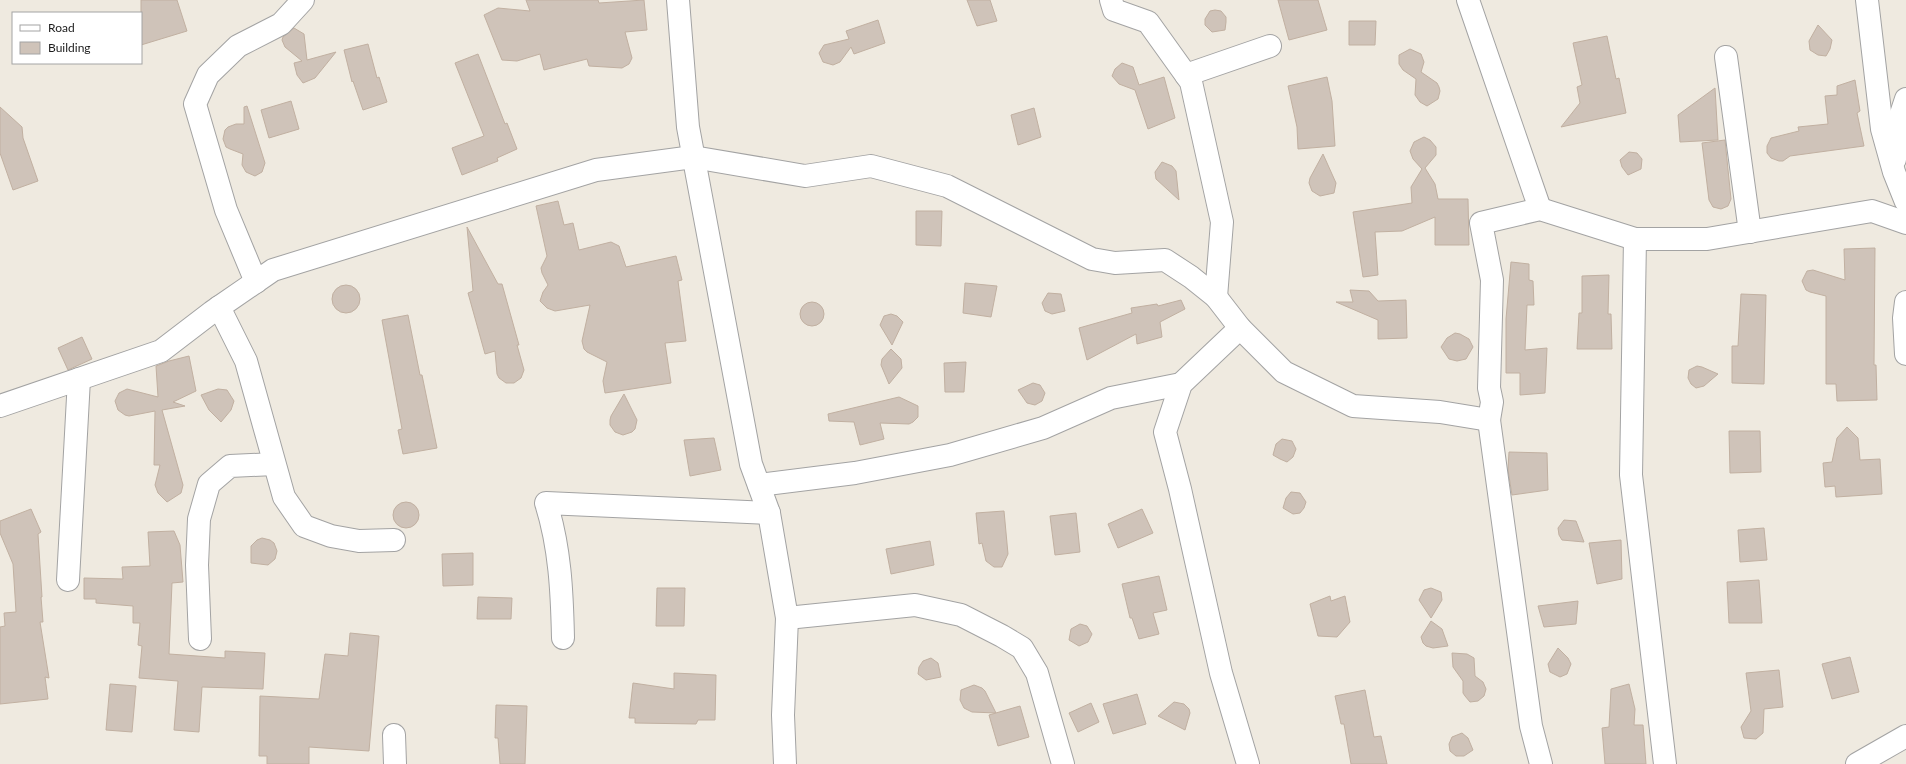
<svg xmlns="http://www.w3.org/2000/svg" width="1906" height="764" font-family="Lato,sans-serif">
  <rect width="100%" height="100%" fill="#efeae0"/>
  <g fill="#cfc3b9" stroke="#c1b0a1">
    <path d="M 141,0 L 177,0 L 187,31 L 141,45 Z"/>
    <path d="M 526,0 L 598,0 L 599,3 L 644,0 L 647,30 L 625,32 L 632,58 L 629,64 L 622,68 L 589,66 L 587,59 L 544,70 L 540,54 L 517,61 L 502,60 L 484,15 L 498,8 L 530,11 Z"/>
    <path d="M 967,0 L 990,0 L 997,21 L 977,26 Z"/>
    <path d="M 1278,0 L 1318,0 L 1327,30 L 1289,40 Z"/>
    <path d="M 1215,10 L 1221,11 L 1226,17 L 1226,22 L 1225,30 L 1212,32 L 1205,25 L 1205,19 L 1210,11 Z"/>
    <path d="M 878,20 L 885,43 L 854,54 L 851,47 L 840,62 L 833,65 L 823,62 L 819,53 L 824,45 L 849,39 L 846,31 Z"/>
    <path d="M 1349,21 L 1376,21 L 1375,45 L 1349,45 Z"/>
    <path d="M 1818,25 L 1832,40 L 1830,49 L 1826,56 L 1818,55 L 1810,50 L 1809,41 Z"/>
    <path d="M 294,28 L 304,34 L 307,60 L 336,52 L 315,78 L 303,83 L 297,75 L 294,63 L 302,61 L 285,47 L 282,40 L 283,37 Z"/>
    <path d="M 1607,36 L 1616,79 L 1619,78 L 1626,113 L 1561,127 L 1580,103 L 1577,87 L 1582,85 L 1573,43 Z"/>
    <path d="M 368,44 L 377,78 L 379,77 L 387,102 L 363,110 L 353,81 L 352,82 L 344,50 Z"/>
    <path d="M 1410,49 L 1421,54 L 1424,62 L 1421,72 L 1437,83 L 1439,87 L 1440,91 L 1438,99 L 1427,106 L 1420,102 L 1415,95 L 1416,79 L 1403,70 L 1399,64 L 1399,55 Z"/>
    <path d="M 478,54 L 505,124 L 507,123 L 517,149 L 497,158 L 498,161 L 462,175 L 452,148 L 484,136 L 455,63 Z"/>
    <path d="M 1122,63 L 1133,67 L 1139,85 L 1164,77 L 1175,118 L 1148,129 L 1135,90 L 1119,84 L 1112,76 L 1115,69 Z"/>
    <path d="M 1327,77 L 1332,101 L 1335,146 L 1298,149 L 1297,127 L 1288,86 Z"/>
    <path d="M 1855,80 L 1860,111 L 1857,113 L 1864,146 L 1790,156 L 1783,161 L 1779,161 L 1771,158 L 1767,153 L 1767,146 L 1771,138 L 1799,131 L 1798,127 L 1828,124 L 1825,96 L 1837,95 L 1837,86 Z"/>
    <path d="M 1715,88 L 1718,140 L 1680,142 L 1678,115 Z"/>
    <path d="M 291,101 L 299,129 L 269,138 L 261,110 Z"/>
    <path d="M 247,106 L 265,163 L 262,172 L 255,176 L 246,172 L 242,165 L 243,154 L 230,149 L 226,147 L 223,139 L 225,130 L 228,127 L 236,124 L 244,124 L 244,107 Z"/>
    <path d="M 0,107 L 22,127 L 23,138 L 38,181 L 13,190 L 0,153 Z"/>
    <path d="M 1034,108 L 1041,137 L 1018,145 L 1011,115 Z"/>
    <path d="M 1424,137 L 1430,140 L 1436,147 L 1436,155 L 1425,168 L 1435,184 L 1438,199 L 1468,199 L 1469,245 L 1435,245 L 1435,217 L 1402,231 L 1375,232 L 1378,275 L 1363,277 L 1353,212 L 1412,203 L 1411,187 L 1422,169 L 1413,159 L 1410,151 L 1414,142 Z"/>
    <path d="M 1725,140 L 1731,199 L 1728,206 L 1721,209 L 1713,207 L 1709,200 L 1702,143 Z"/>
    <path d="M 1629,152 L 1637,153 L 1642,159 L 1641,169 L 1628,175 L 1622,167 L 1620,160 Z"/>
    <path d="M 1323,154 L 1336,183 L 1334,193 L 1320,196 L 1312,191 L 1309,183 L 1310,178 Z"/>
    <path d="M 1162,162 L 1172,166 L 1176,171 L 1179,200 L 1156,179 L 1155,172 Z"/>
    <path d="M 558,201 L 564,225 L 573,223 L 579,250 L 611,242 L 619,246 L 626,267 L 676,256 L 682,280 L 678,281 L 686,341 L 665,343 L 671,383 L 605,393 L 603,381 L 607,362 L 587,352 L 584,349 L 582,341 L 590,305 L 555,311 L 547,308 L 540,301 L 543,292 L 548,285 L 542,273 L 541,268 L 547,256 L 536,206 Z"/>
    <path d="M 916,211 L 942,211 L 941,246 L 916,245 Z"/>
    <path d="M 467,227 L 498,284 L 502,284 L 519,345 L 517,345 L 524,370 L 521,378 L 514,383 L 506,383 L 499,378 L 497,374 L 495,351 L 485,354 L 468,293 L 473,291 Z"/>
    <path d="M 1875,248 L 1874,365 L 1876,365 L 1877,400 L 1837,401 L 1836,384 L 1826,384 L 1826,296 L 1810,292 L 1806,290 L 1802,281 L 1807,271 L 1813,270 L 1845,280 L 1844,249 Z"/>
    <path d="M 1511,262 L 1529,264 L 1529,280 L 1533,281 L 1534,305 L 1527,305 L 1525,350 L 1547,348 L 1545,393 L 1520,395 L 1520,373 L 1506,373 L 1506,319 Z"/>
    <path d="M 1609,275 L 1608,314 L 1611,314 L 1612,349 L 1577,349 L 1579,313 L 1582,313 L 1582,276 Z"/>
    <path d="M 965,283 L 997,286 L 991,317 L 963,313 Z"/>
    <circle cx="346" cy="299" r="14"/>
    <path d="M 1350,290 L 1369,291 L 1378,301 L 1406,300 L 1407,338 L 1378,339 L 1378,320 L 1336,302 L 1353,302 Z"/>
    <path d="M 1048,293 L 1061,294 L 1065,311 L 1052,314 L 1045,311 L 1042,303 Z"/>
    <path d="M 1741,294 L 1766,295 L 1764,384 L 1732,383 L 1732,346 L 1738,346 Z"/>
    <path d="M 1181,300 L 1185,309 L 1160,322 L 1162,337 L 1137,344 L 1136,334 L 1087,360 L 1079,328 L 1132,313 L 1131,308 L 1157,304 L 1158,306 Z"/>
    <circle cx="812" cy="314" r="12"/>
    <path d="M 891,314 L 897,316 L 903,322 L 892,345 L 880,325 L 884,316 Z"/>
    <path d="M 408,315 L 420,375 L 422,375 L 437,448 L 403,454 L 398,430 L 402,429 L 382,320 Z"/>
    <path d="M 1455,333 L 1460,334 L 1469,339 L 1473,347 L 1466,359 L 1457,361 L 1449,359 L 1441,347 L 1447,338 Z"/>
    <path d="M 82,337 L 92,359 L 68,370 L 58,348 Z"/>
    <path d="M 891,349 L 901,359 L 902,368 L 889,384 L 881,365 L 882,359 Z"/>
    <path d="M 189,356 L 196,391 L 173,402 L 185,406 L 162,410 L 183,485 L 181,493 L 167,502 L 158,493 L 155,485 L 160,465 L 154,465 L 155,411 L 129,416 L 125,415 L 118,410 L 115,401 L 119,393 L 127,389 L 158,397 L 156,366 L 169,361 Z"/>
    <path d="M 966,362 L 964,392 L 945,392 L 944,363 Z"/>
    <path d="M 1697,366 L 1702,367 L 1718,374 L 1704,386 L 1696,388 L 1691,384 L 1688,378 L 1689,370 Z"/>
    <path d="M 1033,383 L 1040,385 L 1045,393 L 1042,401 L 1035,405 L 1027,403 L 1018,390 Z"/>
    <path d="M 218,389 L 227,390 L 234,401 L 231,410 L 221,422 L 209,410 L 201,395 Z"/>
    <path d="M 624,394 L 637,420 L 635,429 L 632,432 L 623,435 L 615,432 L 610,425 L 610,420 L 611,416 Z"/>
    <path d="M 899,397 L 918,406 L 918,417 L 913,422 L 909,424 L 880,423 L 884,439 L 860,445 L 854,422 L 829,421 L 828,414 Z"/>
    <path d="M 1847,427 L 1858,438 L 1860,460 L 1880,459 L 1882,494 L 1836,497 L 1835,486 L 1825,487 L 1823,463 L 1832,462 L 1837,438 Z"/>
    <path d="M 1729,431 L 1760,431 L 1761,472 L 1730,473 Z"/>
    <path d="M 714,438 L 721,470 L 690,476 L 684,440 Z"/>
    <path d="M 1282,439 L 1292,441 L 1296,449 L 1293,457 L 1287,462 L 1280,459 L 1273,455 L 1276,444 Z"/>
    <path d="M 1509,452 L 1547,453 L 1548,490 L 1512,495 L 1508,470 Z"/>
    <path d="M 1291,492 L 1300,493 L 1306,502 L 1304,508 L 1300,513 L 1293,514 L 1283,508 L 1286,498 Z"/>
    <circle cx="406" cy="515" r="13"/>
    <path d="M 31,509 L 41,532 L 38,534 L 42,597 L 41,597 L 43,622 L 40,622 L 49,678 L 45,677 L 48,699 L 0,704 L 0,627 L 5,626 L 4,613 L 16,612 L 13,564 L 0,533 L 0,521 Z"/>
    <path d="M 1142,509 L 1153,533 L 1118,548 L 1108,524 Z"/>
    <path d="M 1004,511 L 1008,554 L 1002,567 L 994,567 L 986,561 L 982,543 L 979,544 L 976,513 Z"/>
    <path d="M 1076,513 L 1080,552 L 1055,555 L 1050,516 Z"/>
    <path d="M 1564,520 L 1576,521 L 1584,542 L 1562,540 L 1559,535 L 1558,528 Z"/>
    <path d="M 1764,528 L 1767,560 L 1740,562 L 1738,530 Z"/>
    <path d="M 174,531 L 180,545 L 183,582 L 172,583 L 169,654 L 225,658 L 225,651 L 265,653 L 263,689 L 202,687 L 199,732 L 174,730 L 178,681 L 139,678 L 142,646 L 138,645 L 140,623 L 133,623 L 133,606 L 96,603 L 96,599 L 84,599 L 84,578 L 123,579 L 122,567 L 150,566 L 148,532 Z"/>
    <path d="M 262,538 L 270,540 L 274,543 L 277,551 L 275,559 L 268,565 L 251,563 L 251,546 L 257,540 Z"/>
    <path d="M 1621,540 L 1622,579 L 1597,584 L 1589,543 Z"/>
    <path d="M 930,541 L 934,565 L 891,574 L 886,549 Z"/>
    <path d="M 473,553 L 473,585 L 443,586 L 442,554 Z"/>
    <path d="M 1159,576 L 1167,610 L 1153,613 L 1159,634 L 1139,639 L 1132,618 L 1130,618 L 1122,584 Z"/>
    <path d="M 1759,580 L 1762,623 L 1729,623 L 1727,582 Z"/>
    <path d="M 657,588 L 685,588 L 684,626 L 656,626 Z"/>
    <path d="M 1431,588 L 1441,592 L 1442,600 L 1431,618 L 1419,600 L 1424,590 Z"/>
    <path d="M 1330,596 L 1331,601 L 1345,596 L 1350,622 L 1337,637 L 1318,636 L 1310,604 Z"/>
    <path d="M 478,597 L 512,598 L 511,619 L 477,619 Z"/>
    <path d="M 1578,601 L 1576,624 L 1544,627 L 1538,606 Z"/>
    <path d="M 1431,621 L 1442,629 L 1448,646 L 1433,648 L 1426,646 L 1423,643 L 1421,637 Z"/>
    <path d="M 1080,624 L 1087,626 L 1092,634 L 1088,642 L 1079,646 L 1069,640 L 1071,629 Z"/>
    <path d="M 350,633 L 379,636 L 369,751 L 309,747 L 309,764 L 267,764 L 267,756 L 259,756 L 260,696 L 319,699 L 325,654 L 348,656 Z"/>
    <path d="M 1558,648 L 1568,658 L 1571,664 L 1567,674 L 1560,677 L 1550,672 L 1548,664 Z"/>
    <path d="M 1452,653 L 1467,654 L 1474,658 L 1475,676 L 1483,682 L 1486,689 L 1484,696 L 1478,701 L 1470,702 L 1465,696 L 1463,693 L 1463,681 L 1453,667 Z"/>
    <path d="M 1850,657 L 1859,692 L 1832,699 L 1822,664 Z"/>
    <path d="M 931,658 L 938,663 L 941,677 L 926,680 L 918,674 L 919,667 L 923,661 Z"/>
    <path d="M 1779,670 L 1783,707 L 1764,709 L 1763,733 L 1756,739 L 1744,738 L 1741,727 L 1751,711 L 1746,673 Z"/>
    <path d="M 674,673 L 716,675 L 715,720 L 698,720 L 696,724 L 635,723 L 635,718 L 629,718 L 633,683 L 674,689 Z"/>
    <path d="M 110,684 L 136,686 L 132,732 L 106,730 Z"/>
    <path d="M 1629,684 L 1635,709 L 1634,725 L 1643,725 L 1646,764 L 1605,764 L 1602,728 L 1609,727 L 1611,689 Z"/>
    <path d="M 974,685 L 982,688 L 985,691 L 996,713 L 972,712 L 964,708 L 960,700 L 961,690 Z"/>
    <path d="M 1365,690 L 1374,737 L 1381,736 L 1387,764 L 1351,764 L 1344,724 L 1341,724 L 1335,696 Z"/>
    <path d="M 1137,694 L 1146,724 L 1113,734 L 1103,704 Z"/>
    <path d="M 1174,702 L 1184,704 L 1189,709 L 1190,713 L 1185,730 L 1158,716 Z"/>
    <path d="M 1091,703 L 1099,722 L 1078,732 L 1069,713 Z"/>
    <path d="M 496,705 L 527,706 L 525,764 L 500,764 L 498,738 L 495,738 Z"/>
    <path d="M 1020,706 L 1029,737 L 998,746 L 989,715 Z"/>
    <path d="M 1462,733 L 1468,738 L 1473,750 L 1464,756 L 1456,756 L 1450,751 L 1449,744 L 1452,737 Z"/>
  </g>
  <g fill="none" stroke-linecap="round" stroke-linejoin="round">
    <g stroke="#a3a3a3" stroke-width="24">
      <g id="minor">
        <path d="M 678,0 L 688,127 L 751,464 L 769,513 L 787,618 L 783,715 L 785,764"/>
        <path d="M 1111,0 L 1114,10 L 1148,22 L 1191,82 L 1222,222 L 1216,297"/>
        <path d="M 1468,0 L 1540,209"/>
        <path d="M 1867,0 L 1882,129 L 1894,172 L 1906,202"/>
        <path d="M 1726,57 L 1750,232"/>
        <path d="M 1186,75 L 1270,46"/>
        <path d="M 1895,159 L 1898,123 L 1906,99"/>
        <path d="M 1635,239 L 1631,475 L 1665,764"/>
        <path d="M 256,282 L 226,210 L 195,104 L 208,75 L 238,46 L 281,24 L 303,0"/>
        <path d="M 1906,302 L 1904,318 L 1906,354"/>
        <path d="M 219,307 L 246,361 L 284,497 L 304,526 L 331,536 L 359,541 L 394,540"/>
        <path d="M 1240,328 L 1181,384 L 1165,432 L 1180,489 L 1221,673 L 1248,764"/>
        <path d="M 0,406 L 161,351 L 212,312 L 273,270 L 596,170 L 693,157 L 805,176 L 871,166 L 947,186 L 1092,259 L 1115,263 L 1165,260 L 1191,277 L 1216,297 L 1240,328 L 1284,372 L 1353,406 L 1440,412 L 1489,420 L 1492,402 L 1489,388 L 1492,280 L 1481,223 L 1540,209 L 1635,239 L 1707,239 L 1872,211 L 1906,223"/>
        <path d="M 1489,420 L 1531,726 L 1541,764"/>
        <path d="M 759,485 L 855,473 L 950,455 L 1043,428 L 1111,398 L 1181,384"/>
        <path d="M 68,580 L 79,379"/>
        <path d="M 787,618 L 915,605 L 961,615 L 1002,636 L 1022,648 L 1037,673 L 1063,764"/>
        <path d="M 563,638 C 562,592 560,547 546,503 L 769,513"/>
        <path d="M 200,639 L 197,565 L 199,519 L 209,484 L 230,466 L 274,464"/>
        <path d="M 394,735 L 395,764"/>
        <path d="M 1857,764 L 1906,736"/>
      </g>
    </g>
    <use href="#minor" stroke="#fff" stroke-width="22"/>
  </g>
  <rect x="12" y="12" width="130" height="52" fill="#ffffff" stroke="#a4a4a4"/>
  <rect x="20" y="25" width="20" height="6" fill="#ffffff" stroke="#a4a4a4"/>
  <text x="48" y="32" font-size="12" fill="#1c1c1c">Road</text>
  <rect x="20" y="42" width="20" height="12" fill="#cfc3b9" stroke="#a4a4a4"/>
  <text x="48" y="52" font-size="12" fill="#1c1c1c">Building</text>
</svg>
